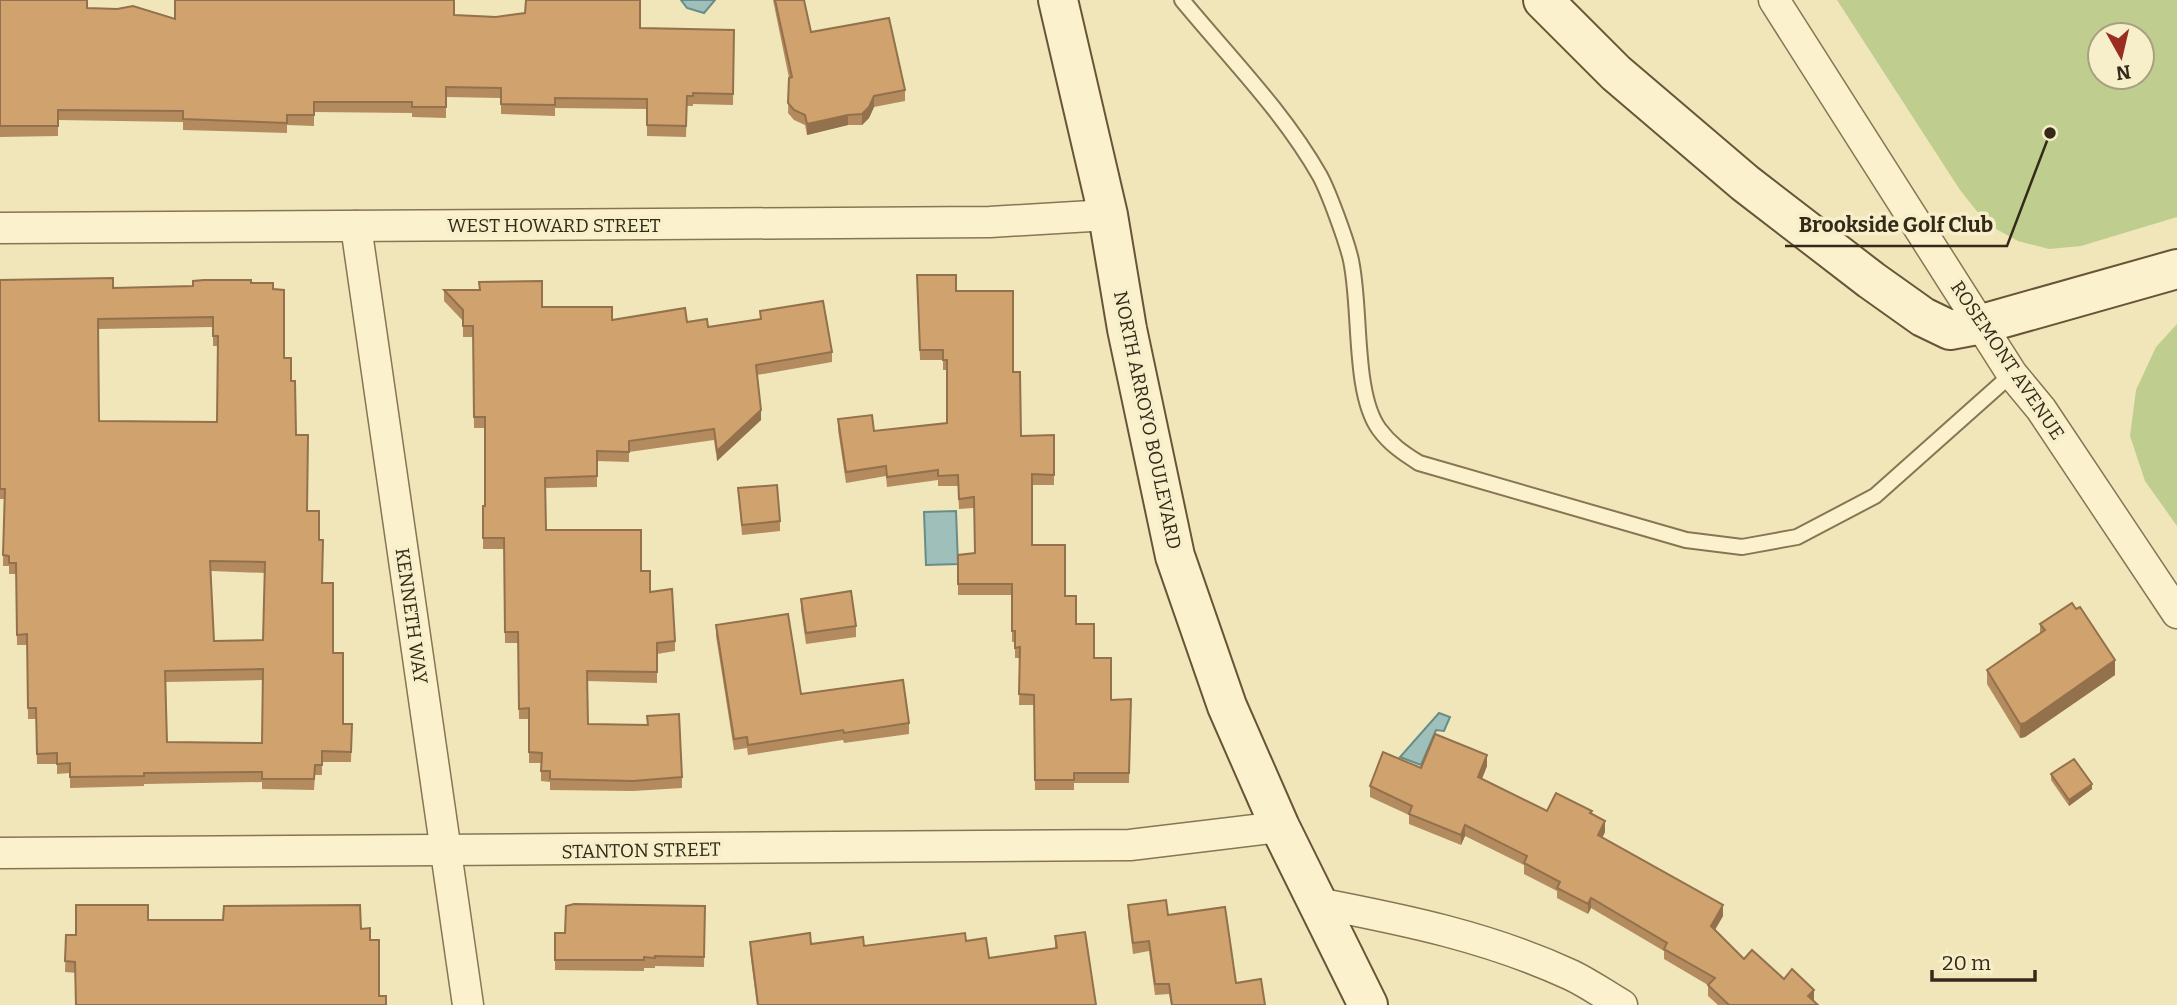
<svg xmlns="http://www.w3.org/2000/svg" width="2177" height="1005" font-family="Bitter,serif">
  <rect width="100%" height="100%" fill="#f0e6ba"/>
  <g fill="#bfce8e" fill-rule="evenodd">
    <path d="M 1837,0 L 2177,0 L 2177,217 L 2081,246 L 2049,249 L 2018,241 L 1987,224 L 1960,190 ZM 2100,35 L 2142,35 L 2142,77 L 2100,77 Z"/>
    <path d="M 2177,324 L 2177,526 L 2145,481 L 2130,436 L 2136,390 L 2156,347 Z"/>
  </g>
  <g fill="#9fc0ba" stroke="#668d88" stroke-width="2">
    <path d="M 681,0 L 715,0 L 704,13 L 687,8 Z"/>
    <path d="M 956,511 L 958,564 L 926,565 L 924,512 Z"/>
    <path d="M 1439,713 L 1450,717 L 1444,731 L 1436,730 L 1421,765 L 1400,757 Z"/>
  </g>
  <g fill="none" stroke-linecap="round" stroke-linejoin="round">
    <g stroke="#877553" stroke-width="18">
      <path id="lane" d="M 1182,0 C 1229,57 1283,111 1320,176 C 1329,193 1345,237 1350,256 C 1362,302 1352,392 1379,429 C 1390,444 1403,453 1419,463 L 1686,540 L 1742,547 L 1797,537 L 1875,496 L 2012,374"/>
    </g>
    <g stroke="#877553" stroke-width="33">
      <g id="street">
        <path d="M 1774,0 L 2012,374 L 2041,409 L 2177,613"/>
        <path d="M 356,226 L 468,1005"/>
        <path d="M 0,228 L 990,222 L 1108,215"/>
        <path d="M 0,853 L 1130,845 L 1280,827"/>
        <path d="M 1317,903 C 1405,920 1489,937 1571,975 C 1588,983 1605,995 1622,1005"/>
      </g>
    </g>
    <g stroke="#685537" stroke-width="42">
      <g id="secondary">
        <path d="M 1058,0 L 1108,215 L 1127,329 L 1175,556 L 1227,706 L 1280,827 L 1368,1005"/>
        <path d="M 1543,0 L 1616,73 L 1745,183 L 1871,280 L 1923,317 L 1950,330 L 1982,324 L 2177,269"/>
      </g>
    </g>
    <use href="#lane" stroke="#fbf2cd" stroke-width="14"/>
    <use href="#street" stroke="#fbf2cd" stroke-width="30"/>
    <use href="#secondary" stroke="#fbf2cd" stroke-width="38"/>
  </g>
  <g fill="#b38b5e" fill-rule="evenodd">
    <path d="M 0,0 L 87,8 L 175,19 L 454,15 L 640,28 L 734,30 L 733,105 L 693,104 L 693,106 L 687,106 L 686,137 L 647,136 L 647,109 L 555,108 L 555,116 L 501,114 L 501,98 L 446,97 L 446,118 L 412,117 L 412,113 L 314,112 L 314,126 L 287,125 L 287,133 L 183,130 L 183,122 L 58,120 L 58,136 L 0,137 Z"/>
    <path d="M 773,0 L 804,0 L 811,32 L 905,90 L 905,101 L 874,107 L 869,118 L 862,125 L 848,125 L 807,135 L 805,125 L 794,120 L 788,113 L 789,78 Z"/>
    <path d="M 917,275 L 956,291 L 1013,372 L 1021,436 L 1054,435 L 1054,485 L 1032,485 L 1032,545 L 1065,596 L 1076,624 L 1094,658 L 1111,700 L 1131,699 L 1129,783 L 1074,783 L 1074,790 L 1035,790 L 1034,705 L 1019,705 L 1020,658 L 1015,658 L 1015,642 L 1012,642 L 1012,595 L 958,595 L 958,555 L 975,553 L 974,508 L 959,509 L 958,486 L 938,486 L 938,480 L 887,487 L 886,476 L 846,483 L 838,430 L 838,419 L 874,431 L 947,423 L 947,370 L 943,370 L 943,360 L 920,360 Z"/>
    <path d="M 0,280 L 113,288 L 193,286 L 251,283 L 273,289 L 284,358 L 291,381 L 296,435 L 307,511 L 319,540 L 322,583 L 343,724 L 352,724 L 351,762 L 322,762 L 322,775 L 315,775 L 314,790 L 262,789 L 262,782 L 144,784 L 144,786 L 70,788 L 70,773 L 57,774 L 57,764 L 37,764 L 36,719 L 28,719 L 27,645 L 17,645 L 16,574 L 9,574 L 9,566 L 3,566 L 4,499 L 0,499 ZM 213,327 L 213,346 L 218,346 L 217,422 L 99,421 L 98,329 ZM 211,571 L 265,573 L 263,640 L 214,641 ZM 263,680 L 262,743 L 167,742 L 166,682 Z"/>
    <path d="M 444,290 L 612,320 L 687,322 L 708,327 L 760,320 L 760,311 L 832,352 L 832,362 L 757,375 L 761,420 L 717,461 L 714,440 L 629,452 L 629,462 L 597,461 L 597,487 L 545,488 L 546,530 L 641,571 L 650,592 L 675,641 L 675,651 L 657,654 L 657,683 L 587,681 L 588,724 L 682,777 L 682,788 L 633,791 L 550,790 L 550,782 L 541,781 L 541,763 L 529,763 L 529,719 L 519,719 L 518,643 L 505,643 L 504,549 L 483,549 L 483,506 L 485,506 L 485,428 L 474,428 L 473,337 L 463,337 L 463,321 L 444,301 Z"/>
    <path d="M 738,488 L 780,521 L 780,531 L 742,535 Z"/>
    <path d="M 801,599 L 856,626 L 856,637 L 806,644 L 801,609 Z"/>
    <path d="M 2040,624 L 2115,675 L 2025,737 L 2020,738 L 1987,684 L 1987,670 L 2040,634 Z"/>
    <path d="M 716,625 L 801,694 L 909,723 L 909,734 L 844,743 L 843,740 L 748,755 L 747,748 L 734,750 L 716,636 Z"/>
    <path d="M 1487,766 L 1482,779 L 1547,811 L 1592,814 L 1605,832 L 1602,838 L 1723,916 L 1715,930 L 1744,959 L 1784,979 L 1814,1000 L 1818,1005 L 1718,1005 L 1708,996 L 1708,985 L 1664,959 L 1664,951 L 1591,908 L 1588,914 L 1557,898 L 1557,891 L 1524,874 L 1524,865 L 1465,836 L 1461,845 L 1409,824 L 1409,815 L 1370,797 L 1370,786 L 1421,768 Z"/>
    <path d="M 2051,774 L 2092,789 L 2069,806 L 2051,780 Z"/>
    <path d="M 1128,905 L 1168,915 L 1236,983 L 1265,1005 L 1171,1005 L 1169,994 L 1155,995 L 1149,951 L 1133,954 L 1128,915 Z"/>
    <path d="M 705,906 L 704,967 L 655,966 L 655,968 L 644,968 L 644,971 L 555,970 L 555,933 L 565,933 Z"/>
    <path d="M 148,920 L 361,929 L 370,940 L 379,996 L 65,972 L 66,935 L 76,935 Z"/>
    <path d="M 1055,936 L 1096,1005 L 757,1005 L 750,952 L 750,942 L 864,946 L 966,941 L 989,958 L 1055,948 Z"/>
  </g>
  <g fill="#92714c">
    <path d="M 874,96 L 874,107 L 869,118 L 862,125 L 862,114 Z"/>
    <path d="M 848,115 L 848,125 L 807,135 L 807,124 Z"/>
    <path d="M 761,410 L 761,420 L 717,461 L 717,451 Z"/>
    <path d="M 2115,660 L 2115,675 L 2025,737 L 2020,738 L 2020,724 Z"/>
    <path d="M 1487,755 L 1487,766 L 1478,788 L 1478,777 Z"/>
    <path d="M 2092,784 L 2092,789 L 2069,806 L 2069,800 Z"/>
    <path d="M 1605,821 L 1605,832 L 1598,846 L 1598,835 Z"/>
    <path d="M 1465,825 L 1465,836 L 1461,845 L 1461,835 Z"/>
    <path d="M 1591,898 L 1591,908 L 1588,914 L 1588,904 Z"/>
    <path d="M 1723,905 L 1723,916 L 1711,936 L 1711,926 Z"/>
    <path d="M 1814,990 L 1814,1000 L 1809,1005 L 1808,996 Z"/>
  </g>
  <g fill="#d0a26d" stroke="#92714c" stroke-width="2" fill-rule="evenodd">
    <path d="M 0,0 L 87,0 L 87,8 L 117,9 L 133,6 L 175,19 L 175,0 L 454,0 L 454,15 L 496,17 L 525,13 L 526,0 L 640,0 L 640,28 L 734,30 L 733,94 L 693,93 L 693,96 L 687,96 L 686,126 L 647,125 L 647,99 L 555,98 L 555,105 L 501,104 L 501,88 L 446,87 L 446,107 L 412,107 L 412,102 L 314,102 L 314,115 L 287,115 L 287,123 L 183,119 L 183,111 L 58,110 L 58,126 L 0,126 Z"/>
    <path d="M 775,0 L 804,0 L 811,32 L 889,18 L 905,90 L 874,96 L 869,107 L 862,114 L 848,115 L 807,124 L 805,115 L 794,110 L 788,103 L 789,78 L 792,77 Z"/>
    <path d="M 917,275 L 956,275 L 956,291 L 1013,291 L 1013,372 L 1020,372 L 1021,436 L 1054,435 L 1054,475 L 1032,474 L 1032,545 L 1065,545 L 1065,596 L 1076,596 L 1076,624 L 1094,624 L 1094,658 L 1111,658 L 1111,700 L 1131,699 L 1129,773 L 1074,773 L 1074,780 L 1035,780 L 1034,695 L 1019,694 L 1020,647 L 1015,648 L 1015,631 L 1012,631 L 1012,584 L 958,584 L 958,555 L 975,553 L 974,497 L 959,499 L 958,475 L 938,476 L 938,470 L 887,477 L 886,466 L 846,472 L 838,419 L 872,415 L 874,431 L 947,423 L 947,360 L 943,360 L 943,350 L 920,350 Z"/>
    <path d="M 113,278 L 113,288 L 193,286 L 193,281 L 204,280 L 251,280 L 251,283 L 273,283 L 273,289 L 284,290 L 284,358 L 291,358 L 291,381 L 295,381 L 296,435 L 308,435 L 307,511 L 319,511 L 319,540 L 323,540 L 322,583 L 333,583 L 333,653 L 343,653 L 343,724 L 352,724 L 351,752 L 322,751 L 322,765 L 315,765 L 314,779 L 262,779 L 262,772 L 144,773 L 144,776 L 70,777 L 70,763 L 57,764 L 57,753 L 37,754 L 36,708 L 28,708 L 27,634 L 17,635 L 16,563 L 9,563 L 9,556 L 3,555 L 5,489 L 0,489 L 0,280 ZM 213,317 L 213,336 L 218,336 L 217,422 L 99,421 L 98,319 ZM 210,561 L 265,562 L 263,640 L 214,641 ZM 263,669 L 262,743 L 167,742 L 165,671 Z"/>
    <path d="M 542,281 L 542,307 L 612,307 L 612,320 L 685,308 L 687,322 L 707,319 L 708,327 L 761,319 L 760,311 L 823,301 L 832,352 L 756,365 L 761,410 L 717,451 L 714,429 L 629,441 L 629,452 L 597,451 L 597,476 L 545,478 L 546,530 L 641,530 L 641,571 L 650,571 L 650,592 L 672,589 L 675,641 L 657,643 L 657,672 L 587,671 L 588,724 L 648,725 L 647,716 L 679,714 L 682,777 L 633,781 L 550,779 L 550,771 L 541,771 L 542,753 L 529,752 L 529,708 L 519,709 L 518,632 L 505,632 L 504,538 L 483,538 L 483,506 L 485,506 L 485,417 L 474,417 L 473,326 L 463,326 L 463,310 L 444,290 L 480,290 L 479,282 Z"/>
    <path d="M 777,485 L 780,521 L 742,525 L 738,488 Z"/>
    <path d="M 851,591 L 856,626 L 806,633 L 801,599 Z"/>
    <path d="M 2072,603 L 2076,609 L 2080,607 L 2115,660 L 2025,723 L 2020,724 L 1987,670 L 2045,630 L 2040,624 Z"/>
    <path d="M 788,614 L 801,694 L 903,680 L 909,723 L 844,733 L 843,730 L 748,745 L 747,737 L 734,739 L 716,625 Z"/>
    <path d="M 1435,734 L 1487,755 L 1478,777 L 1547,811 L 1556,793 L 1592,811 L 1590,813 L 1605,821 L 1598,835 L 1723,905 L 1711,926 L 1744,959 L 1752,950 L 1784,979 L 1792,969 L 1814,990 L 1808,996 L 1818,1005 L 1729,1005 L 1708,985 L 1715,978 L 1664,949 L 1667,943 L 1591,898 L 1588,904 L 1557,888 L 1560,882 L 1524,863 L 1527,856 L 1465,825 L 1461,835 L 1409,814 L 1412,806 L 1370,786 L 1383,752 L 1421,768 Z"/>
    <path d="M 2074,759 L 2092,784 L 2069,800 L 2051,774 Z"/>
    <path d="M 1166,900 L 1168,915 L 1225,907 L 1236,983 L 1261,979 L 1265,1005 L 1172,1005 L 1169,984 L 1155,984 L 1149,941 L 1133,943 L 1128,905 Z"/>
    <path d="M 574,904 L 705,906 L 704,957 L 655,956 L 655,958 L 644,957 L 644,960 L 555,960 L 555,933 L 565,933 L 566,906 Z"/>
    <path d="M 76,905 L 148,905 L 148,920 L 223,920 L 224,906 L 360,905 L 361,929 L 370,928 L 370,940 L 379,940 L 379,996 L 386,996 L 386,1005 L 76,1005 L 75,962 L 65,961 L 66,935 L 76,935 Z"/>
    <path d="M 1085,932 L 1096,1005 L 758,1005 L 750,942 L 810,933 L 811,944 L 863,937 L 864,946 L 965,933 L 966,941 L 986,938 L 989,958 L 1057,948 L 1055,936 Z"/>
  </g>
  <g text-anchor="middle" stroke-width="7" stroke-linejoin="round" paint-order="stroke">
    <g font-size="19" fill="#352a1a" stroke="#f7efc9">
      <text x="554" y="232">WEST HOWARD STREET</text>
      <text transform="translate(2008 360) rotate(56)" y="7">ROSEMONT AVENUE</text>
      <text transform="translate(1148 420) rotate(78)" y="7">NORTH ARROYO BOULEVARD</text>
      <text transform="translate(412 616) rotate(82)" y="7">KENNETH WAY</text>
      <text transform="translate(641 850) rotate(-1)" y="7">STANTON STREET</text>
    </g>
  </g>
  <path fill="none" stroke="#352a1a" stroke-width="2.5" d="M2050 133L2007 246H1785"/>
  <circle fill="#352a1a" stroke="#f7efc9" stroke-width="2.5" cx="2050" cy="133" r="7"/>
  <g font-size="21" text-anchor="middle" font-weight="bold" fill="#352a1a" stroke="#f7efc9" stroke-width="7" stroke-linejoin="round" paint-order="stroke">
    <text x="1896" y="232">Brookside Golf Club</text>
  </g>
  <g transform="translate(2121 56) rotate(172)"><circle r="33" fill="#f7efc9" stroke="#a9a083" stroke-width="2"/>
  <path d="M0-5L12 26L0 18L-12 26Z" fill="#992d20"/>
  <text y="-10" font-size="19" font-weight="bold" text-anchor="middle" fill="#352a1a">N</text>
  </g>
  <path d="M1932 970v10h103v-10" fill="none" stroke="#352a1a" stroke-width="3.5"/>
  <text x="1942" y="970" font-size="21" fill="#352a1a" stroke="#f7efc9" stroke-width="5" paint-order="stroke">20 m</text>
</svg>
